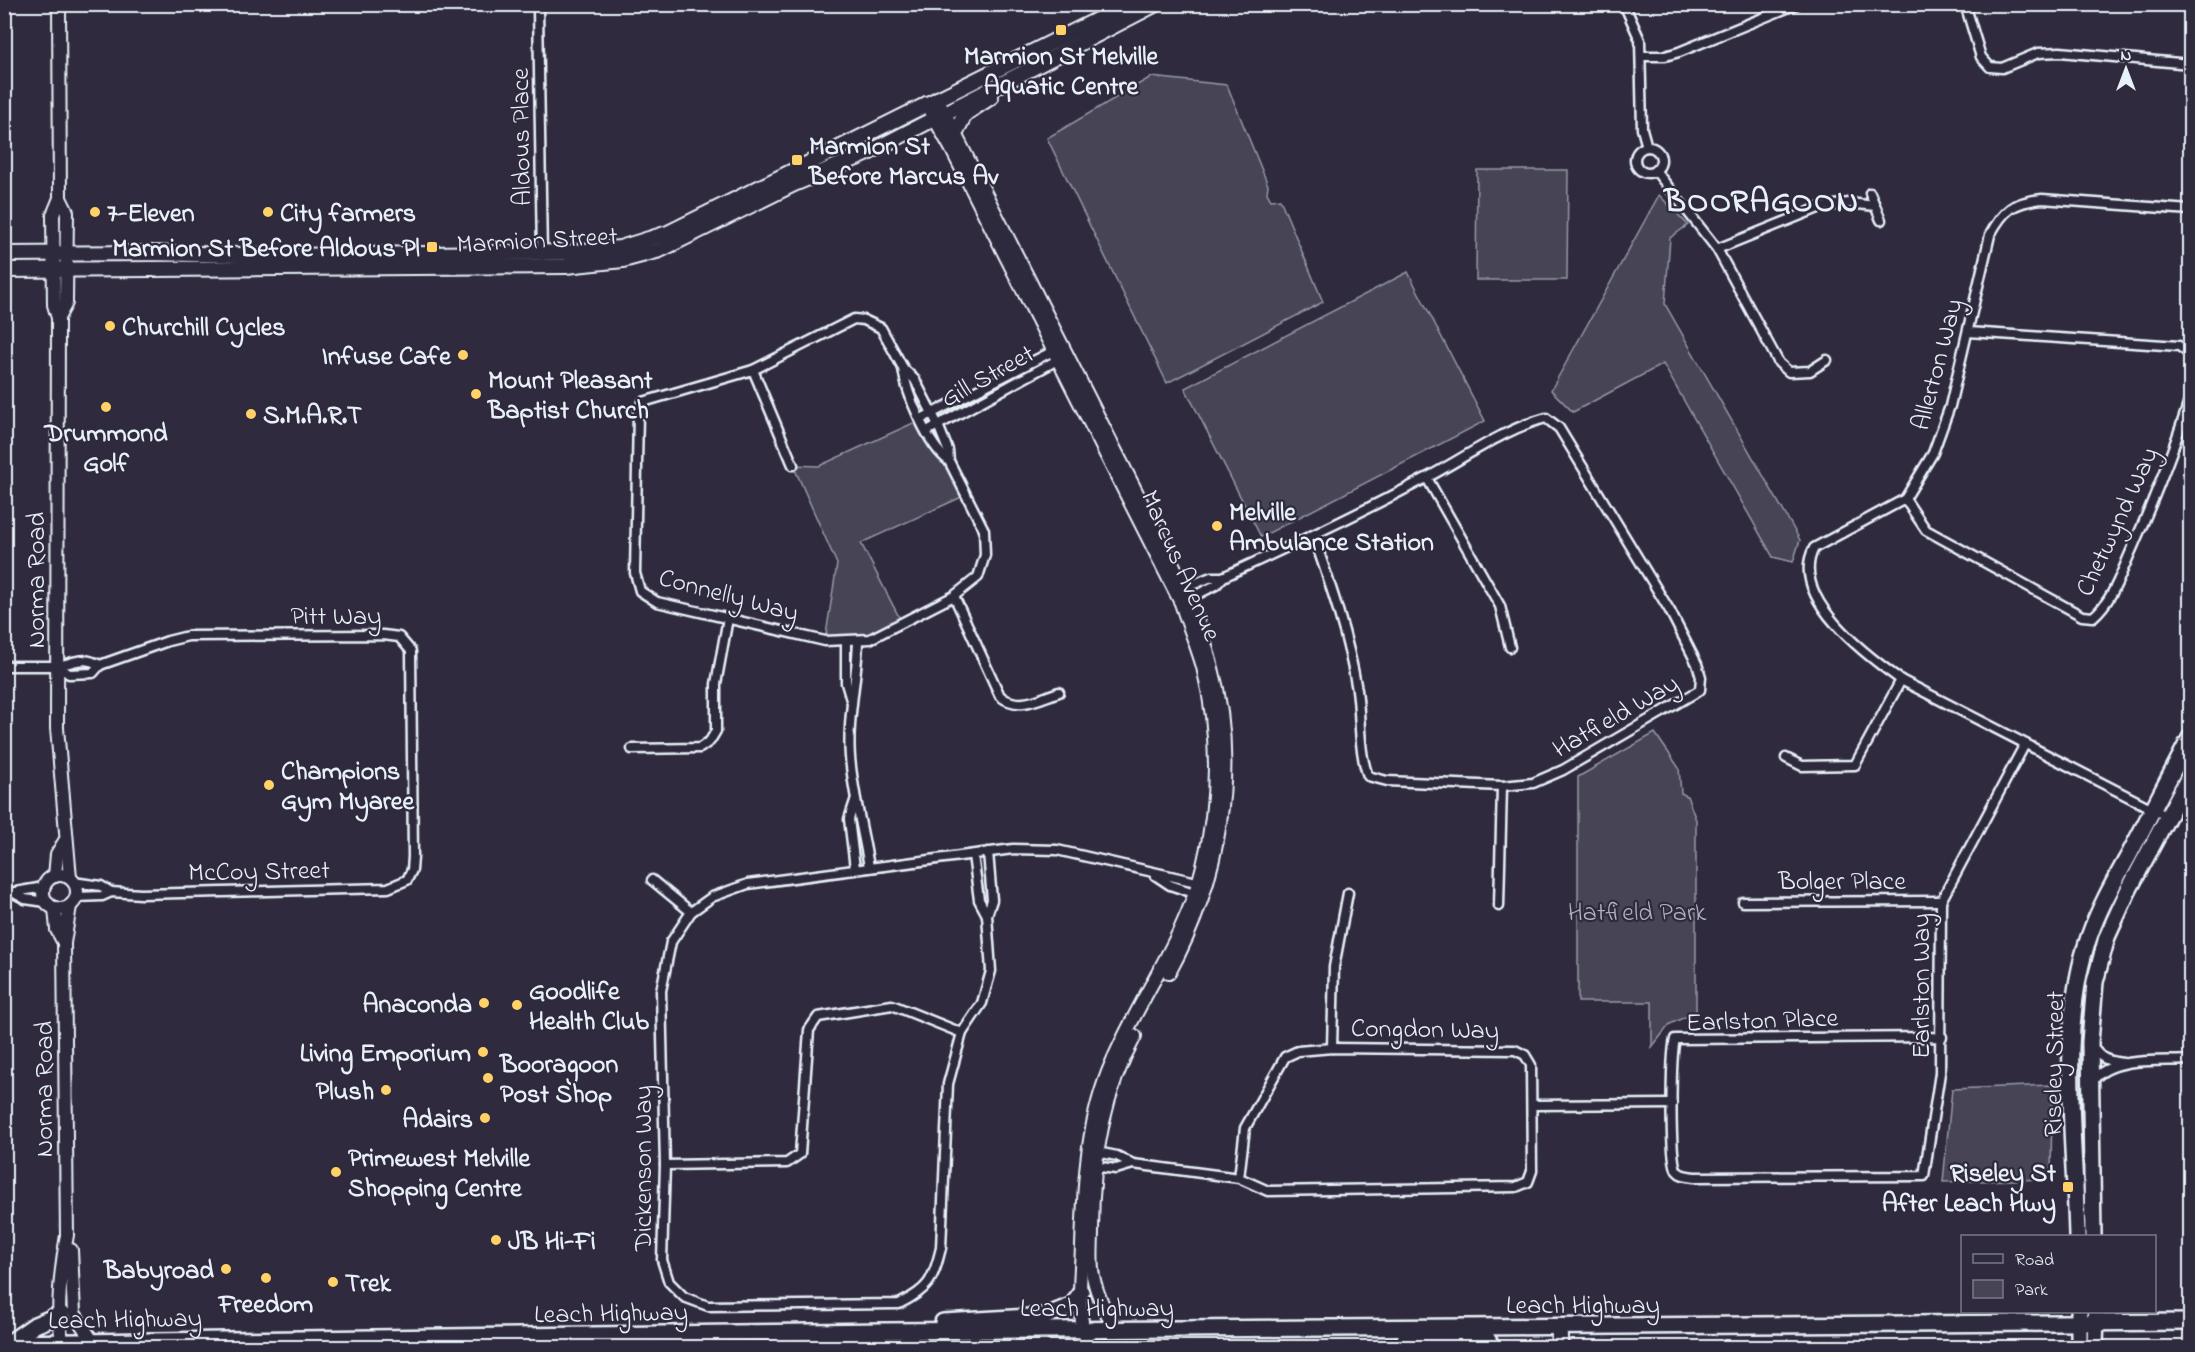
<svg xmlns="http://www.w3.org/2000/svg" width="2195" height="1352" font-family="'Indie Flower',sans-serif">
  <rect width="100%" height="100%" fill="#2f2a3d"/>
  <filter id="ink" filterUnits="userSpaceOnUse"><feTurbulence type="fractalNoise" baseFrequency=".0167" numOctaves="2"/><feDisplacementMap in="SourceGraphic" scale="12" xChannelSelector="R" yChannelSelector="G"/><feConvolveMatrix kernelMatrix="1 2 1 2 8 2 1 2 1" color-interpolation-filters="sRGB"/></filter>
  <g filter="url(#ink)">
    <g fill="#464455" stroke="#979aa6" stroke-width="1.5">
      <path d="M 1151,77 L 1227,85 L 1268,185 L 1267,193 L 1271,200 L 1280,199 L 1323,302 L 1167,383 L 1047,138 Z"/>
      <path d="M 1477,170 L 1568,170 L 1567,280 L 1476,280 Z"/>
      <path d="M 1659,195 L 1688,225 L 1670,238 L 1665,304 L 1800,540 L 1793,562 L 1773,557 L 1663,364 L 1573,412 L 1551,390 Z"/>
      <path d="M 1408,272 L 1485,421 L 1261,537 L 1185,388 Z"/>
      <path d="M 933,414 L 966,495 L 861,543 L 902,623 L 870,639 L 825,641 L 837,564 L 793,465 L 819,466 Z"/>
      <path d="M 1655,733 L 1679,768 L 1681,793 L 1687,796 L 1696,820 L 1696,1012 L 1670,1024 L 1652,1047 L 1652,1002 L 1578,1002 L 1578,777 Z"/>
      <path d="M 2052,1085 L 2051,1179 L 1943,1182 L 1952,1089 Z"/>
    </g>
    <g fill="none" stroke-linecap="round" stroke-linejoin="round">
      <g stroke="#e8f1f8" stroke-width="13">
        <g id="street">
          <path d="M 1624,4 L 1640,40 L 1642,129 L 1647,147"/>
          <path d="M 1965,4 L 1981,57 L 1990,67 L 2002,68 L 2038,53 L 2060,52 L 2190,64"/>
          <path d="M 538,8 L 542,256"/>
          <path d="M 1642,56 L 1665,56 L 1679,52 L 1797,4"/>
          <circle cx="1648" cy="160" r="13"/>
          <path d="M 1655,170 L 1717,249 L 1779,363 L 1789,372 L 1810,371 L 1827,360"/>
          <path d="M 1870,193 L 1881,220"/>
          <path d="M 1717,249 L 1821,207 L 1849,203 L 1875,206"/>
          <path d="M 854,319 L 864,320 L 881,328 L 903,368 L 915,380 L 938,425 L 948,450 L 949,461 L 984,530 L 985,555 L 978,577 L 954,596 L 870,639 L 825,641 L 657,602 L 640,591 L 635,573 L 638,413 L 643,402 L 753,370 Z"/>
          <path d="M 1968,332 L 2179,346 L 2190,354"/>
          <path d="M 903,368 C 906,394 928,446 949,461"/>
          <path d="M 753,370 L 793,465"/>
          <path d="M 921,419 L 1057,349"/>
          <path d="M 927,431 L 1061,358"/>
          <path d="M 1427,478 L 1500,606 L 1510,647"/>
          <path d="M 1905,499 L 1926,530 L 2082,616 L 2093,617 C 2113,600 2121,573 2132,549 C 2154,499 2174,450 2190,398"/>
          <path d="M 1180,590 L 1211,577 L 1223,577 C 1292,545 1361,513 1428,477 C 1466,457 1504,429 1546,418 L 1559,428 L 1670,611 L 1697,664 L 1701,677 L 1700,690 L 1563,770 L 1533,783 L 1502,786 L 1387,781 L 1368,776 C 1358,750 1361,717 1357,690 C 1348,636 1331,586 1313,535"/>
          <path d="M 954,596 L 1000,696 C 1019,711 1038,699 1059,692"/>
          <path d="M 1186,600 L 1216,585 L 1223,577"/>
          <path d="M 858,641 C 857,680 847,718 850,757 C 853,794 863,830 869,867"/>
          <path d="M 846,642 L 846,683 L 851,700"/>
          <path d="M 4,666 C 21,666 37,666 54,666 C 73,665 80,654 100,665"/>
          <path d="M 58,666 L 69,674 L 93,673 L 100,665 L 168,641 L 188,636 L 383,635 L 399,637 L 411,651 L 413,857 L 412,870 L 407,880 L 388,888 L 141,894 L 111,892 L 102,896 L 76,897"/>
          <path d="M 632,749 L 700,748 L 710,741 L 716,731 L 716,684 L 728,618"/>
          <path d="M 1786,758 L 1802,766 L 1855,765 L 1901,680"/>
          <path d="M 2168,817 L 1901,680 C 1866,655 1788,597 1814,548 L 1905,499 L 1933,453 L 1950,406 L 1990,235 C 2003,210 2013,202 2042,199 L 2190,210"/>
          <path d="M 988,852 L 992,900 L 987,915 L 991,971 L 982,1003 L 962,1033 L 948,1084 L 941,1248 C 933,1281 929,1289 899,1304 L 708,1306 L 684,1297 L 669,1282 L 662,1260 L 665,1165 L 661,991 L 671,942 L 691,912 L 712,897 L 748,884 L 1013,849 L 1057,850 L 1201,883"/>
          <path d="M 973,855 L 979,900 L 987,915"/>
          <path d="M 855,868 L 849,819 L 855,801"/>
          <path d="M 1155,875 L 1170,885 L 1200,895"/>
          <path d="M 652,880 L 691,912"/>
          <path d="M 73,882 L 101,886 L 111,892"/>
          <path d="M 14,893 L 25,899 L 46,902"/>
          <path d="M 4,894 L 44,887"/>
          <path d="M 1743,902 L 1941,901"/>
          <path d="M 1499,906 L 1502,786"/>
          <path d="M 1942,1037 L 1675,1039 C 1671,1055 1669,1161 1677,1171 C 1681,1176 1688,1176 1694,1177 L 1924,1176 L 1940,1073 L 1941,901 L 2025,744"/>
          <path d="M 2092,1045 C 2099,1059 2108,1061 2123,1063"/>
          <path d="M 1332,1048 L 1334,967 L 1348,893"/>
          <path d="M 2092,1082 C 2110,1055 2162,1062 2190,1060"/>
          <path d="M 1533,1105 L 1672,1104"/>
          <path d="M 1092,1151 L 1117,1156 L 1133,1164 L 1239,1178 L 1268,1191 L 1516,1187 L 1528,1182 L 1532,1171 L 1531,1065 L 1525,1055 L 1515,1050 L 1332,1048 L 1298,1051 L 1285,1057 L 1245,1128 L 1239,1178"/>
          <path d="M 665,1165 L 787,1163 L 800,1154 L 809,1030 L 818,1017 L 892,1005 L 962,1033"/>
          <path d="M 1092,1166 L 1116,1169 L 1133,1164"/>
        </g>
      </g>
      <g stroke="#e8f1f8" stroke-width="16">
        <g id="secondary">
          <path d="M 59,4 L 60,198 L 53,215 L 54,305 L 58,318 L 57,728 L 70,878"/>
          <path d="M 937,98 L 1190,598 C 1197,620 1205,642 1211,664 C 1240,767 1220,880 1169,973"/>
          <path d="M 926,103 L 951,148 L 1181,603 C 1188,624 1197,646 1203,667 C 1219,731 1219,802 1203,866 C 1185,941 1136,1001 1108,1072 C 1086,1128 1084,1187 1082,1246 C 1081,1277 1076,1312 1087,1341 L 1096,1348"/>
          <path d="M 58,318 L 66,303 L 67,212 L 60,198"/>
          <circle cx="60" cy="892" r="17"/>
          <path d="M 55,876 L 57,854 L 65,841"/>
          <path d="M 55,908 L 57,930 L 64,943"/>
          <path d="M 71,1250 L 74,1313 L 93,1342"/>
          <path d="M 1116,1331 C 1107,1314 1097,1296 1093,1276 C 1090,1262 1092,1246 1092,1231 C 1092,1164 1102,1095 1135,1036"/>
          <path d="M 65,1348 C 53,1321 62,1264 67,1235 L 64,943 L 70,906"/>
        </g>
      </g>
      <g stroke="#e8f1f8" stroke-width="18">
        <g id="primary">
          <path d="M 955,134 L 965,114 L 991,97"/>
          <path d="M 4,254 L 148,253 L 284,256 L 574,252 L 620,248 L 668,233 L 1129,4"/>
          <path d="M 4,270 L 566,266 L 623,260 L 660,250 L 794,184 L 864,155 L 1156,4"/>
        </g>
      </g>
      <g stroke="#e8f1f8" stroke-width="20">
        <g id="highway">
          <path d="M 2077,1236 C 2075,1144 2058,1024 2089,937 C 2099,908 2114,882 2129,855 C 2149,816 2170,777 2190,738"/>
          <path d="M 2093,1236 L 2090,1042 L 2095,982 L 2107,937 L 2128,891 L 2190,775"/>
          <path d="M 2079,1312 L 2079,1348"/>
          <path d="M 943,1322 L 1046,1316 L 1073,1305 L 1081,1292"/>
          <path d="M 1559,1328 L 1560,1348"/>
          <path d="M 1405,1339 L 1488,1340 L 1492,1348"/>
          <path d="M 4,1343 L 884,1331 L 2190,1322"/>
          <path d="M 9,1343 L 35,1325 L 61,1314"/>
          <path d="M 2095,1348 L 2096,1312"/>
        </g>
      </g>
      <use href="#street" stroke="#2f2a3d" stroke-width="8"/>
      <use href="#secondary" stroke="#2f2a3d" stroke-width="12"/>
      <use href="#primary" stroke="#2f2a3d" stroke-width="14"/>
      <use href="#highway" stroke="#2f2a3d" stroke-width="15"/>
    </g>
  </g>
  <g fill="#ffd166" stroke="#2f2a3d" stroke-width="2">
    <rect x="1055" y="24" width="12" height="12" rx="3"/>
    <rect x="791" y="154" width="12" height="12" rx="3"/>
    <circle cx="95" cy="212" r="6"/>
    <circle cx="268" cy="212" r="6"/>
    <rect x="426" y="241" width="12" height="12" rx="3"/>
    <circle cx="110" cy="326" r="6"/>
    <circle cx="463" cy="355" r="6"/>
    <circle cx="476" cy="394" r="6"/>
    <circle cx="106" cy="407" r="6"/>
    <circle cx="251" cy="414" r="6"/>
    <circle cx="1217" cy="526" r="6"/>
    <circle cx="269" cy="785" r="6"/>
    <circle cx="484" cy="1003" r="6"/>
    <circle cx="517" cy="1005" r="6"/>
    <circle cx="483" cy="1052" r="6"/>
    <circle cx="488" cy="1078" r="6"/>
    <circle cx="386" cy="1090" r="6"/>
    <circle cx="485" cy="1118" r="6"/>
    <circle cx="336" cy="1172" r="6"/>
    <rect x="2062" y="1181" width="12" height="12" rx="3"/>
    <circle cx="496" cy="1240" r="6"/>
    <circle cx="226" cy="1269" r="6"/>
    <circle cx="266" cy="1278" r="6"/>
    <circle cx="333" cy="1282" r="6"/>
  </g>
  <g text-anchor="middle" stroke-width="4.5" stroke-linejoin="round" paint-order="stroke">
    <g font-size="26" font-weight="bold" fill="#e8f1f8" stroke="#2f2a3d" text-anchor="start">
      <text x="1061" y="64" text-anchor="middle">Marmion St Melville<tspan x="1061" dy="30">Aquatic Centre</tspan></text>
      <text x="809" y="154">Marmion St<tspan x="809" dy="30">Before Marcus Av</tspan></text>
      <text x="107" y="221">7-Eleven</text>
      <text x="280" y="221">City farmers</text>
      <text x="420" y="256" text-anchor="end">Marmion St Before Aldous Pl</text>
      <text x="122" y="335">Churchill Cycles</text>
      <text x="451" y="364" text-anchor="end">Infuse Cafe</text>
      <text x="488" y="388">Mount Pleasant<tspan x="488" dy="30">Baptist Church</tspan></text>
      <text x="263" y="423">S.M.A.R.T</text>
      <text x="106" y="441" text-anchor="middle">Drummond<tspan x="106" dy="30">Golf</tspan></text>
      <text x="1229" y="520">Melville<tspan x="1229" dy="30">Ambulance Station</tspan></text>
      <text x="281" y="779">Champions<tspan x="281" dy="30">Gym Myaree</tspan></text>
      <text x="529" y="999">Goodlife<tspan x="529" dy="30">Health Club</tspan></text>
      <text x="472" y="1012" text-anchor="end">Anaconda</text>
      <text x="471" y="1061" text-anchor="end">Living Emporium</text>
      <text x="500" y="1072">Booragoon<tspan x="500" dy="30">Post Shop</tspan></text>
      <text x="374" y="1099" text-anchor="end">Plush</text>
      <text x="473" y="1127" text-anchor="end">Adairs</text>
      <text x="348" y="1166">Primewest Melville<tspan x="348" dy="30">Shopping Centre</tspan></text>
      <text x="2056" y="1181" text-anchor="end">Riseley St<tspan x="2056" dy="30">After Leach Hwy</tspan></text>
      <text x="508" y="1249">JB Hi-Fi</text>
      <text x="214" y="1278" text-anchor="end">Babyroad</text>
      <text x="345" y="1291">Trek</text>
      <text x="266" y="1312" text-anchor="middle">Freedom</text>
    </g>
    <g font-size="26" fill="#e8f1f8" stroke="#2f2a3d">
      <text transform="translate(520 137) rotate(-91)" y="9">Aldous Place</text>
      <text transform="translate(537 239) rotate(-3)" y="9">Marmion Street</text>
      <text transform="translate(1936 364) rotate(-75)" y="9">Allerton Way</text>
      <text transform="translate(987 375) rotate(-29)" y="9">Gill Street</text>
      <text transform="translate(2116 521) rotate(-65)" y="9">Chetwynd Way</text>
      <text transform="translate(1182 565) rotate(66)" y="9">Marcus Avenue</text>
      <text transform="translate(35 580) rotate(-90)" y="9">Norma Road</text>
      <text transform="translate(729 594) rotate(15)" y="9">Connelly Way</text>
      <text x="336" y="624">Pitt Way</text>
      <text transform="translate(1615 715) rotate(-30)" y="9">Hatfield Way</text>
      <text transform="translate(259 870) rotate(-1)" y="9">McCoy Street</text>
      <text x="1842" y="889">Bolger Place</text>
      <text transform="translate(1920 986) rotate(-90)" y="9">Earlston Way</text>
      <text transform="translate(1762 1019) rotate(-2)" y="9">Earlston Place</text>
      <text transform="translate(1425 1028) rotate(1)" y="9">Congdon Way</text>
      <text transform="translate(2053 1064) rotate(-89)" y="9">Riseley Street</text>
      <text transform="translate(43 1089) rotate(-90)" y="9">Norma Road</text>
      <text transform="translate(642 1168) rotate(-90)" y="9">Dickenson Way</text>
      <text x="1583" y="1313">Leach Highway</text>
      <text x="1097" y="1316">Leach Highway</text>
      <text transform="translate(611 1312) rotate(-1)" y="9">Leach Highway</text>
      <text transform="translate(125 1318) rotate(-1)" y="9">Leach Highway</text>
    </g>
    <g font-size="26" fill="#afb4bf" stroke="#2f2a3d">
      <text x="1637" y="920">Hatfield Park</text>
    </g>
    <g font-size="32" font-weight="bold" letter-spacing="1.5" fill="#e8f1f8" stroke="#2f2a3d">
      <text x="1762" y="211">BOORAGOON</text>
    </g>
  </g>
  <rect width="2195" height="1352" fill="none" stroke="#2f2a3d" stroke-width="24"/>
  <rect x="12" y="12" width="2171" height="1328" fill="none" stroke="#e8f1f8" stroke-width="2" filter="url(#ink)"/>
  <rect x="1961" y="1235" width="195" height="78" fill="#2f2a3d" stroke="#797a88" stroke-width="1.5"/>
  <rect x="1973" y="1254" width="30" height="9" fill="#2f2a3d" stroke="#797a88" stroke-width="1.5"/>
  <text x="2015" y="1265" font-size="18" fill="#e8f1f8">Road</text>
  <rect x="1973" y="1280" width="30" height="18" fill="#464455" stroke="#797a88" stroke-width="1.5"/>
  <text x="2015" y="1295" font-size="18" fill="#e8f1f8">Park</text>
  <g transform="translate(2126 69)" stroke="#2f2a3d" stroke-width="4.5" paint-order="stroke">
  <path d="M0-4.5L10 22L0 15L-10 22Z" fill="#e8f1f8"/>
  <text y="-9" font-size="16" font-weight="bold" text-anchor="middle" fill="#e8f1f8">N</text>
  </g>
</svg>
